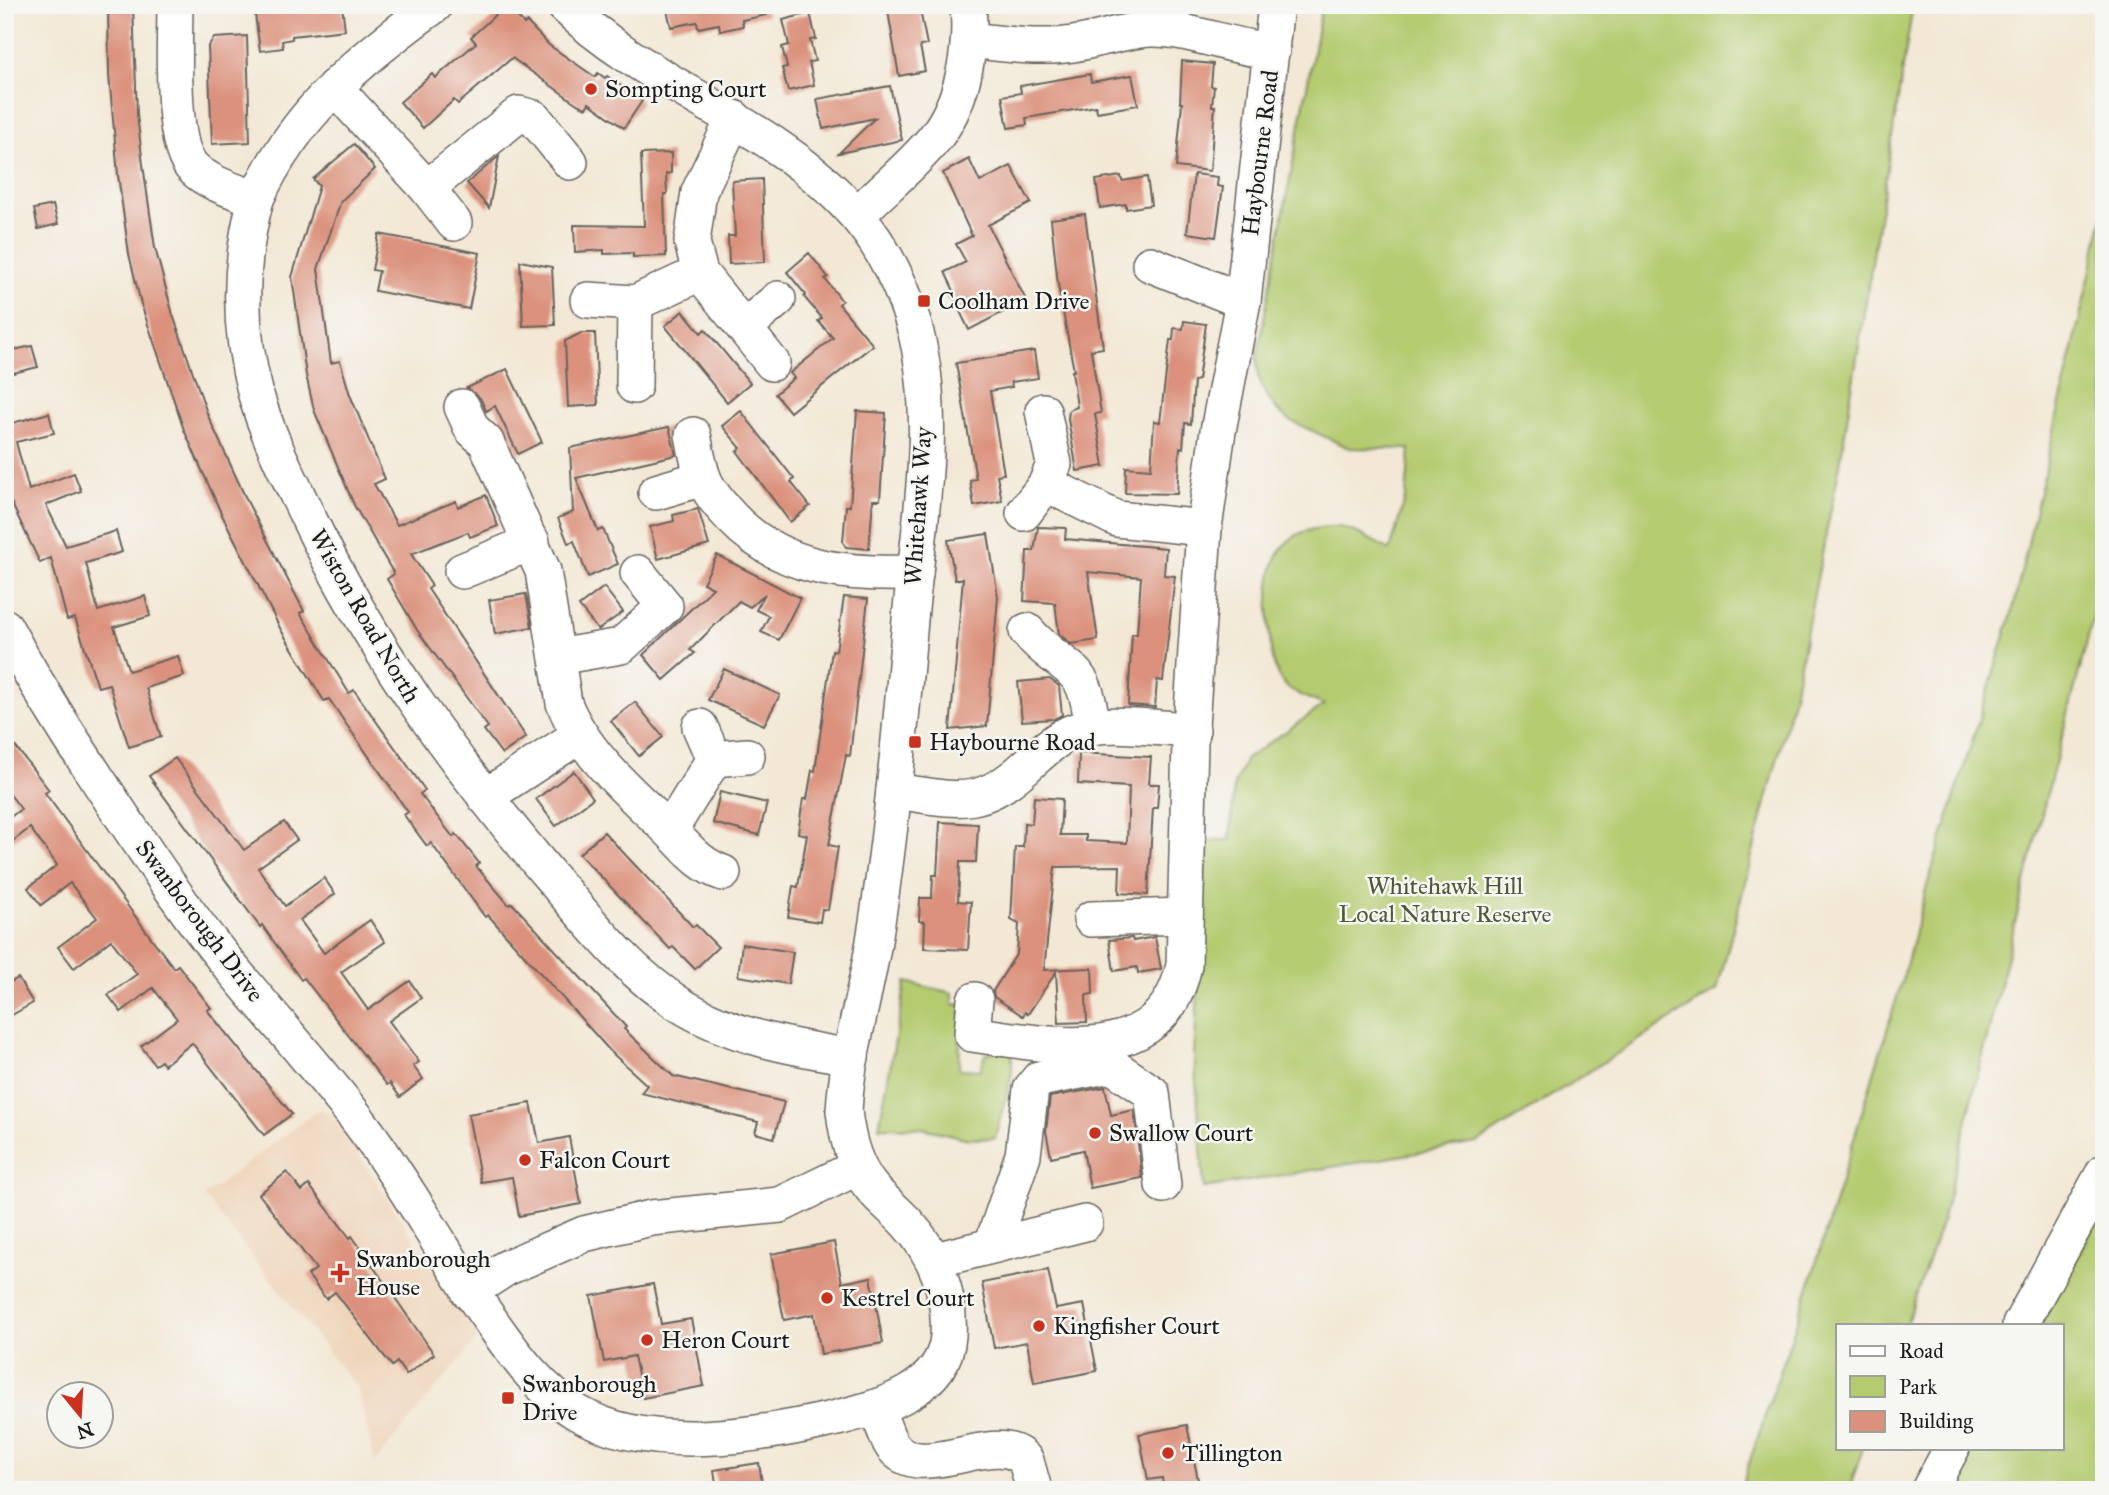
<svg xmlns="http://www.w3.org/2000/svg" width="2109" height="1495" font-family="'IM FELL Great Primer',serif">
  <rect width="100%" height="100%" fill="#f6f6f2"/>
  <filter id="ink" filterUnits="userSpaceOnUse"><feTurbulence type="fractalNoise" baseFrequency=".0143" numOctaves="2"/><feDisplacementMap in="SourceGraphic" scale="14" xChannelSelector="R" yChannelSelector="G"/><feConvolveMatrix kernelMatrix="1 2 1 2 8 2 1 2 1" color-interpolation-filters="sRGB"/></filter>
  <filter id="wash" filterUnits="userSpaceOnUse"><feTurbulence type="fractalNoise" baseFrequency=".00686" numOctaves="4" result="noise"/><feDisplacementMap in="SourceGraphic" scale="28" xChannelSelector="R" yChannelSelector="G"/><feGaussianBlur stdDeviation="1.57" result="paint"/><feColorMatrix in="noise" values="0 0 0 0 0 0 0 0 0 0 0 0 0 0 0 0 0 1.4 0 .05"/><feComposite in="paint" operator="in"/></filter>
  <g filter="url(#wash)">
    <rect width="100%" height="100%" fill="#f3e8d5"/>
    <path fill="#efd6bb" d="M 319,1109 L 332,1114 L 460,1310 L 480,1336 L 375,1462 L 357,1388 L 204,1196 Z"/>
    <g fill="#b4cb6f" stroke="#687446" stroke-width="2">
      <path d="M 1322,5 L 1913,5 L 1840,464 L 1793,699 L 1717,990 L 1477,1143 L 1204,1188 L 1194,1055 L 1207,840 L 1230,840 L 1234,785 L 1246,759 L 1324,705 C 1308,697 1288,694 1279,677 C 1269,658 1270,634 1269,614 C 1268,577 1272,537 1314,529 C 1324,527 1337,525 1346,529 C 1361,533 1376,543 1390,550 L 1406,496 L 1410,449 L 1349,448 L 1293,422 L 1280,413 L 1266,395 L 1258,376 L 1257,357 Z"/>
      <path d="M 2104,213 L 2104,576 L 2039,825 L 1943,1218 L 1906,1325 L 1838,1325 L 1838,1448 L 1863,1448 L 1849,1490 L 1740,1490 L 1811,1280 L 1904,974 L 1926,889 L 2012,613 Z"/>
      <path d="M 906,982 L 953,993 L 953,1004 L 961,1005 L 959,1069 L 980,1070 L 986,1054 L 1012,1046 L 1012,1073 L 995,1138 L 969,1139 L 922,1128 L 879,1127 Z"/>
      <path d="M 2104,1207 L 2104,1490 L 1950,1490 L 1973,1448 L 2062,1448 L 2062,1325 L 2040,1325 Z"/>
    </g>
    <g id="blocks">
      <g fill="#db917c">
        <path d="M 108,5 L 133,5 L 137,115 L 143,165 L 155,248 L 173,315 L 208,416 L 248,503 L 304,611 L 300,613 L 349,693 L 354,690 L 425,790 L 420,794 L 453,837 L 456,834 L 468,849 L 479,863 L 476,866 L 509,905 L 512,903 L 626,1027 L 624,1029 L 673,1076 L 784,1102 L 774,1138 L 755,1133 L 758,1122 L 641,1093 L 647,1085 L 611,1052 L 488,915 L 485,917 L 431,843 L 427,846 L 404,815 L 408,812 L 344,721 L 329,699 L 324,701 L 281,630 L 221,513 L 184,430 L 141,304 L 129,254 L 118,175 L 109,75 Z"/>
        <path d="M 266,5 L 342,5 L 345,30 L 292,36 L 292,39 L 282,41 L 283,48 L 260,51 L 254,7 Z"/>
        <path d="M 506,5 L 524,24 L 527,22 L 549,45 L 595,77 L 598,73 L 605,78 L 607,76 L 642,101 L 624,128 L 589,103 L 586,108 L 577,104 L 512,58 L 458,104 L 454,100 L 423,128 L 400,102 L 432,74 L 435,78 L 476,43 L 471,37 Z"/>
        <path d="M 666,5 L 766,5 L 767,15 L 742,20 L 743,26 L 720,31 L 719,24 L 698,28 L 697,22 L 671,27 Z"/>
        <path d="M 887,5 L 919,5 L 927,45 L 920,46 L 925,71 L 899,76 Z"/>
        <path d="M 810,13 L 816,39 L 810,40 L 815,61 L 809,62 L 814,85 L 788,91 L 782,68 L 787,67 L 782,47 L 789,45 L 783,20 Z"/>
        <path d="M 247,36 L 250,142 L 212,144 L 208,46 L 214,38 Z"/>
        <path d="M 1182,61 L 1213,64 L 1211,86 L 1214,87 L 1212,106 L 1215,106 L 1210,171 L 1176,167 L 1182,103 L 1180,103 Z"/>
        <path d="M 1090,74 L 1091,82 L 1132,75 L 1138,105 L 1097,112 L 1096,106 L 1074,110 L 1026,118 L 1027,125 L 1008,128 L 1002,96 L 1021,93 L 1020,86 Z"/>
        <path d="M 890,86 L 902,140 L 839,153 L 875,118 L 823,129 L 817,99 Z"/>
        <path d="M 354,144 L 375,169 L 341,201 L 318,269 L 331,363 L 340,361 L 350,395 L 385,479 L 374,484 L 397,525 L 456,501 L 458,507 L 486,495 L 498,526 L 470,537 L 468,532 L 411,554 L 432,586 L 428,589 L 526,737 L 502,754 L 484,730 L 488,727 L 417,630 L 387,579 L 394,574 L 354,505 L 314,410 L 306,375 L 292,277 L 319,186 L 313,179 Z"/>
        <path d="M 671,153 L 671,173 L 666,174 L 667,194 L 664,194 L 666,256 L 633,257 L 633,253 L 604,254 L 604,250 L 575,252 L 574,225 L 644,226 L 641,154 Z"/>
        <path d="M 499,156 L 489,208 L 467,183 Z"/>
        <path d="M 969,159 L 980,182 L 1011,166 L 1031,203 L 988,225 L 1026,300 L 969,330 L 951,293 L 954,291 L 945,272 L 966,262 L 956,244 L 972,236 L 943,173 Z"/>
        <path d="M 1194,174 L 1218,177 L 1217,186 L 1223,187 L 1216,237 L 1187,233 Z"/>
        <path d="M 1121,176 L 1122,181 L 1147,177 L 1151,205 L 1126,209 L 1126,204 L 1100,208 L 1096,180 Z"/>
        <path d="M 762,179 L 765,262 L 729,264 L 728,236 L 735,236 L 732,181 Z"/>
        <path d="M 53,205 L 58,224 L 38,229 L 34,209 Z"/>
        <path d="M 1085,214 L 1103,348 L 1091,350 L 1101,413 L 1095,414 L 1104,466 L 1077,471 L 1068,419 L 1069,410 L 1077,407 L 1072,371 L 1074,371 L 1058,285 L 1051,219 Z"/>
        <path d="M 379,234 L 480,253 L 469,309 L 375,291 L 379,271 L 372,270 Z"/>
        <path d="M 809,253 L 828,277 L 825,279 L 842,301 L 839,304 L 873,345 L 790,412 L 775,394 L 794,378 L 790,373 L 833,338 L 818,321 L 822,318 L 804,297 L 806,295 L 787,272 Z"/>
        <path d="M 520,261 L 552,267 L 555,325 L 523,326 Z"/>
        <path d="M 683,311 L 701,333 L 705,329 L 750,383 L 727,402 L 665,326 Z"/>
        <path d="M 1184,321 L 1206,324 L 1198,380 L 1194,381 L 1191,424 L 1185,423 L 1183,448 L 1180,447 L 1177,494 L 1125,493 L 1126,467 L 1151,469 L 1154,421 L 1160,422 L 1170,340 L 1173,340 L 1174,328 L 1183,329 Z"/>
        <path d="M 581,333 L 595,333 L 598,405 L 568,407 L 565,341 Z"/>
        <path d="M 32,346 L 38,367 L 5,375 L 5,352 Z"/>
        <path d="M 1034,351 L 1038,378 L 1011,382 L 1012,387 L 990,391 L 1004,474 L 997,475 L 1002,501 L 974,506 L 970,480 L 976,479 L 956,363 Z"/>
        <path d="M 507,369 L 542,442 L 518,454 L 495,406 L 486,411 L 480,398 L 467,388 Z"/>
        <path d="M 741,411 L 794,479 L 791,482 L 810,506 L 790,522 L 737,451 L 741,448 L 722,426 Z"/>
        <path d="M 857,411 L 886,413 L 880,500 L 873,500 L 869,549 L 846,547 L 843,542 L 846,506 L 850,506 Z"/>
        <path d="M 49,413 L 54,433 L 16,442 L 29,490 L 74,473 L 81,491 L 46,505 L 66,546 L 116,531 L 122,552 L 86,563 L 98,611 L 145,596 L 150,616 L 114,627 L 129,671 L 178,656 L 184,676 L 146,688 L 161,737 L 129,747 L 109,684 L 98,687 L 75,618 L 67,620 L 51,558 L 40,563 L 10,500 L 5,501 L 5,425 Z"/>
        <path d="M 669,427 L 676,455 L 576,478 L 598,531 L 603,529 L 618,564 L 588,577 L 574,541 L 568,543 L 558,518 L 573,512 L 570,448 Z"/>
        <path d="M 698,509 L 709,545 L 658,559 L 650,527 L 674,521 L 673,515 Z"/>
        <path d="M 1038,527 L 1066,528 L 1065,539 L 1166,548 L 1164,575 L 1175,576 L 1163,681 L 1157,680 L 1155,707 L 1128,705 L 1132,634 L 1137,634 L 1141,577 L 1088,572 L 1098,640 L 1071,644 L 1059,634 L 1055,603 L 1024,601 L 1027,551 L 1034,551 Z"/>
        <path d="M 988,534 L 998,597 L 987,726 L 950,730 L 963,578 L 955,580 L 948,540 Z"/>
        <path d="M 717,555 L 800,598 L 779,640 L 761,632 L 769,616 L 756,610 L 765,594 L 750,607 L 739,601 L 690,650 L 695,653 L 664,680 L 643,655 L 713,588 L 703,583 Z"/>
        <path d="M 604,587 L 623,612 L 598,630 L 579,606 Z"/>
        <path d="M 526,594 L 532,627 L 495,634 L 489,600 Z"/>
        <path d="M 844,597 L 868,599 L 850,756 L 846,755 L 829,845 L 838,847 L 828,910 L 822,909 L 820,922 L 788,917 L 793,886 L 798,887 L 807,835 L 798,833 L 803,799 L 807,799 L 812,770 L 815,771 L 832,650 L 836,651 Z"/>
        <path d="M 724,669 L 780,695 L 764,725 L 708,700 Z"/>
        <path d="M 1050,679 L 1059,686 L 1062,715 L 1054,719 L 1022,721 L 1018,682 Z"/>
        <path d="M 635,702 L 663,737 L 639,756 L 611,721 Z"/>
        <path d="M 5,733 L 49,790 L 45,793 L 149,935 L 174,968 L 178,965 L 211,1008 L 207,1010 L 292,1114 L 264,1135 L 192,1043 L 164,1065 L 161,1061 L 155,1065 L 141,1046 L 177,1019 L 153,988 L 121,1012 L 108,995 L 137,974 L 111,940 L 74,968 L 58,947 L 97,918 L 70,883 L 41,905 L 28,888 L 57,865 L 30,828 L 5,847 L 5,821 L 21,809 L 5,788 Z"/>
        <path d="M 1079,753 L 1151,757 L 1149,784 L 1159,784 L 1157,808 L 1153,808 L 1148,895 L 1119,893 L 1120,866 L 1055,867 L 1044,970 L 1092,968 L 1093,994 L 1086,995 L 1087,1022 L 1059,1023 L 1056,972 L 1028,1014 L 1025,1012 L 1023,1016 L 994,997 L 993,991 L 1017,953 L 1019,924 L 1011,920 L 1015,847 L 1023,847 L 1024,823 L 1032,824 L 1034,797 L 1062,799 L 1060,835 L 1086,835 L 1086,841 L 1127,843 L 1129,787 L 1078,784 Z"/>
        <path d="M 175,758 L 244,850 L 284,822 L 297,840 L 258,868 L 285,906 L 324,878 L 335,894 L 300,920 L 324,953 L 370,920 L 385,942 L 341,972 L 368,1010 L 410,981 L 421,998 L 389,1021 L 419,1062 L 413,1066 L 423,1079 L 400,1097 L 390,1083 L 387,1085 L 304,978 L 301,980 L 262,925 L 260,927 L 149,776 Z"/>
        <path d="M 574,771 L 593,798 L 556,826 L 536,799 Z"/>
        <path d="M 720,792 L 767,803 L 759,835 L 713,823 Z"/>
        <path d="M 940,822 L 978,824 L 976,862 L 960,862 L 958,901 L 971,902 L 968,950 L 924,948 L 925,922 L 919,921 L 920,898 L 932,898 L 933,875 L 937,875 Z"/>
        <path d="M 604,832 L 693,927 L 696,925 L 718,947 L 695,969 L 673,947 L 670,949 L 579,854 Z"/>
        <path d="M 1155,937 L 1161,969 L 1138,973 L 1137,967 L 1114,971 L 1109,940 L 1132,938 L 1133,941 Z"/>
        <path d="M 742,944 L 793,952 L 788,984 L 738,976 Z"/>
        <path d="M 18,978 L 33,1003 L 5,1019 L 5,985 Z"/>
        <path d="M 1105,1087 L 1111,1115 L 1134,1110 L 1142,1178 L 1090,1188 L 1083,1150 L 1051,1157 L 1046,1131 L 1050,1097 Z"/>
        <path d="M 531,1103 L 539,1143 L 569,1137 L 581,1204 L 519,1216 L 512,1177 L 481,1182 L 468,1114 Z"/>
        <path d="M 287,1172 L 302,1191 L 309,1185 L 350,1238 L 352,1236 L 434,1354 L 406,1375 L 397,1362 L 392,1366 L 335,1292 L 326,1299 L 308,1275 L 316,1269 L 259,1194 Z"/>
        <path d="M 834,1242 L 842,1283 L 871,1277 L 883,1343 L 821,1354 L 814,1314 L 784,1320 L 771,1254 Z"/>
        <path d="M 1048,1270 L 1056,1309 L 1084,1304 L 1097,1371 L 1034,1383 L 1027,1342 L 994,1348 L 982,1283 Z"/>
        <path d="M 653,1284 L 661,1324 L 691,1319 L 704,1386 L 643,1398 L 634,1356 L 604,1362 L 591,1296 Z"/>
        <path d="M 1187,1425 L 1200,1490 L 1164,1490 L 1162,1478 L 1148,1480 L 1139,1434 Z"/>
        <path d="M 759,1463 L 763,1490 L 717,1490 L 714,1470 Z"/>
      </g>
    </g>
  </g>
  <g filter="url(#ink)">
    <use href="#blocks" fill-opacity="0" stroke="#67635d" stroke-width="2"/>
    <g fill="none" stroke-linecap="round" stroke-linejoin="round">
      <g stroke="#67635d" stroke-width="38">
        <g id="minor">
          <path d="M 175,5 C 175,40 169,145 193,168 C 209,184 236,191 256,199 C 238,265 238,329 256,395 C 268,437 288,475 307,515 C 371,648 455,764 550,876 C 589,921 628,972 679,1004 C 732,1037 791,1047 851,1057"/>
          <path d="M 971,40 C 1003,44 1041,49 1073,44 C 1100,40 1124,30 1151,29 C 1189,28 1232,48 1272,51"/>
          <path d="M 334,87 L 427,188 L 519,114 L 534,118 L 570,162"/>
          <path d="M 734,118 L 699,192 L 692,242 L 700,273 L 772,363"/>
          <path d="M 427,188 L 454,223"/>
          <path d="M 256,199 C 294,114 361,58 435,5"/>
          <path d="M 857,215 C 882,190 911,167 934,139 C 963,103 972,50 968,5"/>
          <path d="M 1150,264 L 1243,301"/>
          <path d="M 588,300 L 635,303 L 700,273"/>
          <path d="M 745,327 L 778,299"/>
          <path d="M 634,386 L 635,303"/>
          <path d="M 462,407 L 472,429 L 486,442 L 543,571 L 564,703 C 583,752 628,791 666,827 C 686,846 697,864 723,873"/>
          <path d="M 1043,411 L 1054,464 L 1046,484 L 1117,519 L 1204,528"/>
          <path d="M 693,435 C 696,449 698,464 703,477 C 708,492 721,506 731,517 C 781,570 846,575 915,573"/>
          <path d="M 656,492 L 703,478"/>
          <path d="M 1024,513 L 1046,484"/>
          <path d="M 462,571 L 532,542"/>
          <path d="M 5,627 C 43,698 87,764 132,831 C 158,869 184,909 213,945 C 261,1006 314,1062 361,1124 C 409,1187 446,1260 493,1324 C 517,1358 541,1391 578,1413 C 649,1454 759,1436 837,1418 C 880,1407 944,1391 948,1336 C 951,1293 935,1253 907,1223 C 896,1211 882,1200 872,1188 C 854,1167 847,1138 844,1111 C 847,1054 865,997 874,941 C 892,831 901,720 911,609 C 920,520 938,421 916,333 C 905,291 884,247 855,214 C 775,122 650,88 564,5"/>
          <path d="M 1027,631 C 1064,674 1086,659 1092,726"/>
          <path d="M 557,657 L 621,646 L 665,606 L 638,573"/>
          <path d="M 700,727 L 714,759"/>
          <path d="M 894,791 C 951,798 977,811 1023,769 C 1039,755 1055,738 1075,731 C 1105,719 1158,729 1192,730"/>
          <path d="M 485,797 L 580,735"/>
          <path d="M 670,830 L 714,759 L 747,756"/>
          <path d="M 1091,919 L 1184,916"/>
          <path d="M 975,1000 L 972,1034 C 1050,1045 1163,1070 1184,965 L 1190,742 L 1204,528 L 1218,431 L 1243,301 L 1276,5"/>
          <path d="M 992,1245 L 1023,1155 L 1031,1089 L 1039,1079 L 1111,1065 L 1152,1093 L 1163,1185"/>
          <path d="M 935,1260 L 1085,1223"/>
          <path d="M 469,1292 L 506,1268 L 584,1234 L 651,1218 L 780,1205 L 858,1167"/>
          <path d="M 2020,1325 L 2104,1172"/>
          <path d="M 876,1408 C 881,1419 885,1433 891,1444 C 919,1488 998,1425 1026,1461 L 1033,1486"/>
          <path d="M 1929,1490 L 1952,1448"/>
        </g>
      </g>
      <use href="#minor" stroke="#fff" stroke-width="35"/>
    </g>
  </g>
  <g fill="#c8321e" stroke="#f6f6f2" stroke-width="2.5">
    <circle cx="591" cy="89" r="7"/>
    <rect x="917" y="294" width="14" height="14" rx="3.5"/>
    <rect x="908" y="735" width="14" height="14" rx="3.5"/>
    <circle cx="1095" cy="1133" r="7"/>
    <circle cx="525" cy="1160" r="7"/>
    <path d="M336.5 1262.5h7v7h7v7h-7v7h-7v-7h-7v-7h7z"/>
    <circle cx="827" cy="1298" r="7"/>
    <circle cx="1039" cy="1326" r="7"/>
    <circle cx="647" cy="1340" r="7"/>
    <rect x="501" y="1391" width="14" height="14" rx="3.5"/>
    <circle cx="1168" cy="1453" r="7"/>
  </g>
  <g text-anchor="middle" stroke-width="5" stroke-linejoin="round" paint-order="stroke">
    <g font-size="24" fill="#1c1c1c" stroke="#f6f6f2" text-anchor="start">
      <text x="605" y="97">Sompting Court</text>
      <text x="938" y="309">Coolham Drive</text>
      <text x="929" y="750">Haybourne Road</text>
      <text x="1109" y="1141">Swallow Court</text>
      <text x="539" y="1168">Falcon Court</text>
      <text x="356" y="1267">Swanborough<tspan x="356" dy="28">House</tspan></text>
      <text x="841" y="1306">Kestrel Court</text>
      <text x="1053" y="1334">Kingfisher Court</text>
      <text x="661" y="1348">Heron Court</text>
      <text x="522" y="1392">Swanborough<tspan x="522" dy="28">Drive</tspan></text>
      <text x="1182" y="1461">Tillington</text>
    </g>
    <g font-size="24" fill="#1c1c1c" stroke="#f6f6f2">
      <text transform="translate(1260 153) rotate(-83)" y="8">Haybourne Road</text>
      <text transform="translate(918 506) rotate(-86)" y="8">Whitehawk Way</text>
      <text transform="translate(365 616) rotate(60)" y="8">Wiston Road North</text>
      <text transform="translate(200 921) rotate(53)" y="8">Swanborough Drive</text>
    </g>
    <g font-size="24" fill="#515939" stroke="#f6f6f2">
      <text x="1445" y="894">Whitehawk Hill<tspan x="1445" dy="28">Local Nature Reserve</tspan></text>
    </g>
  </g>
  <rect width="2109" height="1495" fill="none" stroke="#f6f6f2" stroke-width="28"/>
  <rect x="1836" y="1324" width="228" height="126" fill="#f6f6f2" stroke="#9f9f9c" stroke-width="2"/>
  <rect x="1850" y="1346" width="35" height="10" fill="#ffffff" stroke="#9f9f9c" stroke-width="2"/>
  <text x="1899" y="1358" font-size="21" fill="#1c1c1c">Road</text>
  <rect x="1850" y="1376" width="35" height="21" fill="#b4cb6f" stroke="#9f9f9c" stroke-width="2"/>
  <text x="1899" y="1394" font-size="21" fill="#1c1c1c">Park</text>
  <rect x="1850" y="1411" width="35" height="21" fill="#db917c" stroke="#9f9f9c" stroke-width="2"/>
  <text x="1899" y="1428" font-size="21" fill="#1c1c1c">Building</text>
  <g transform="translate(80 1415) rotate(162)"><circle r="33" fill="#f6f6f2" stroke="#9f9f9c" stroke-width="2"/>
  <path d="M0-5L12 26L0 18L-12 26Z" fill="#c8321e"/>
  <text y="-10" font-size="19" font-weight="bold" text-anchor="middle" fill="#1c1c1c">N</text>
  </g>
</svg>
